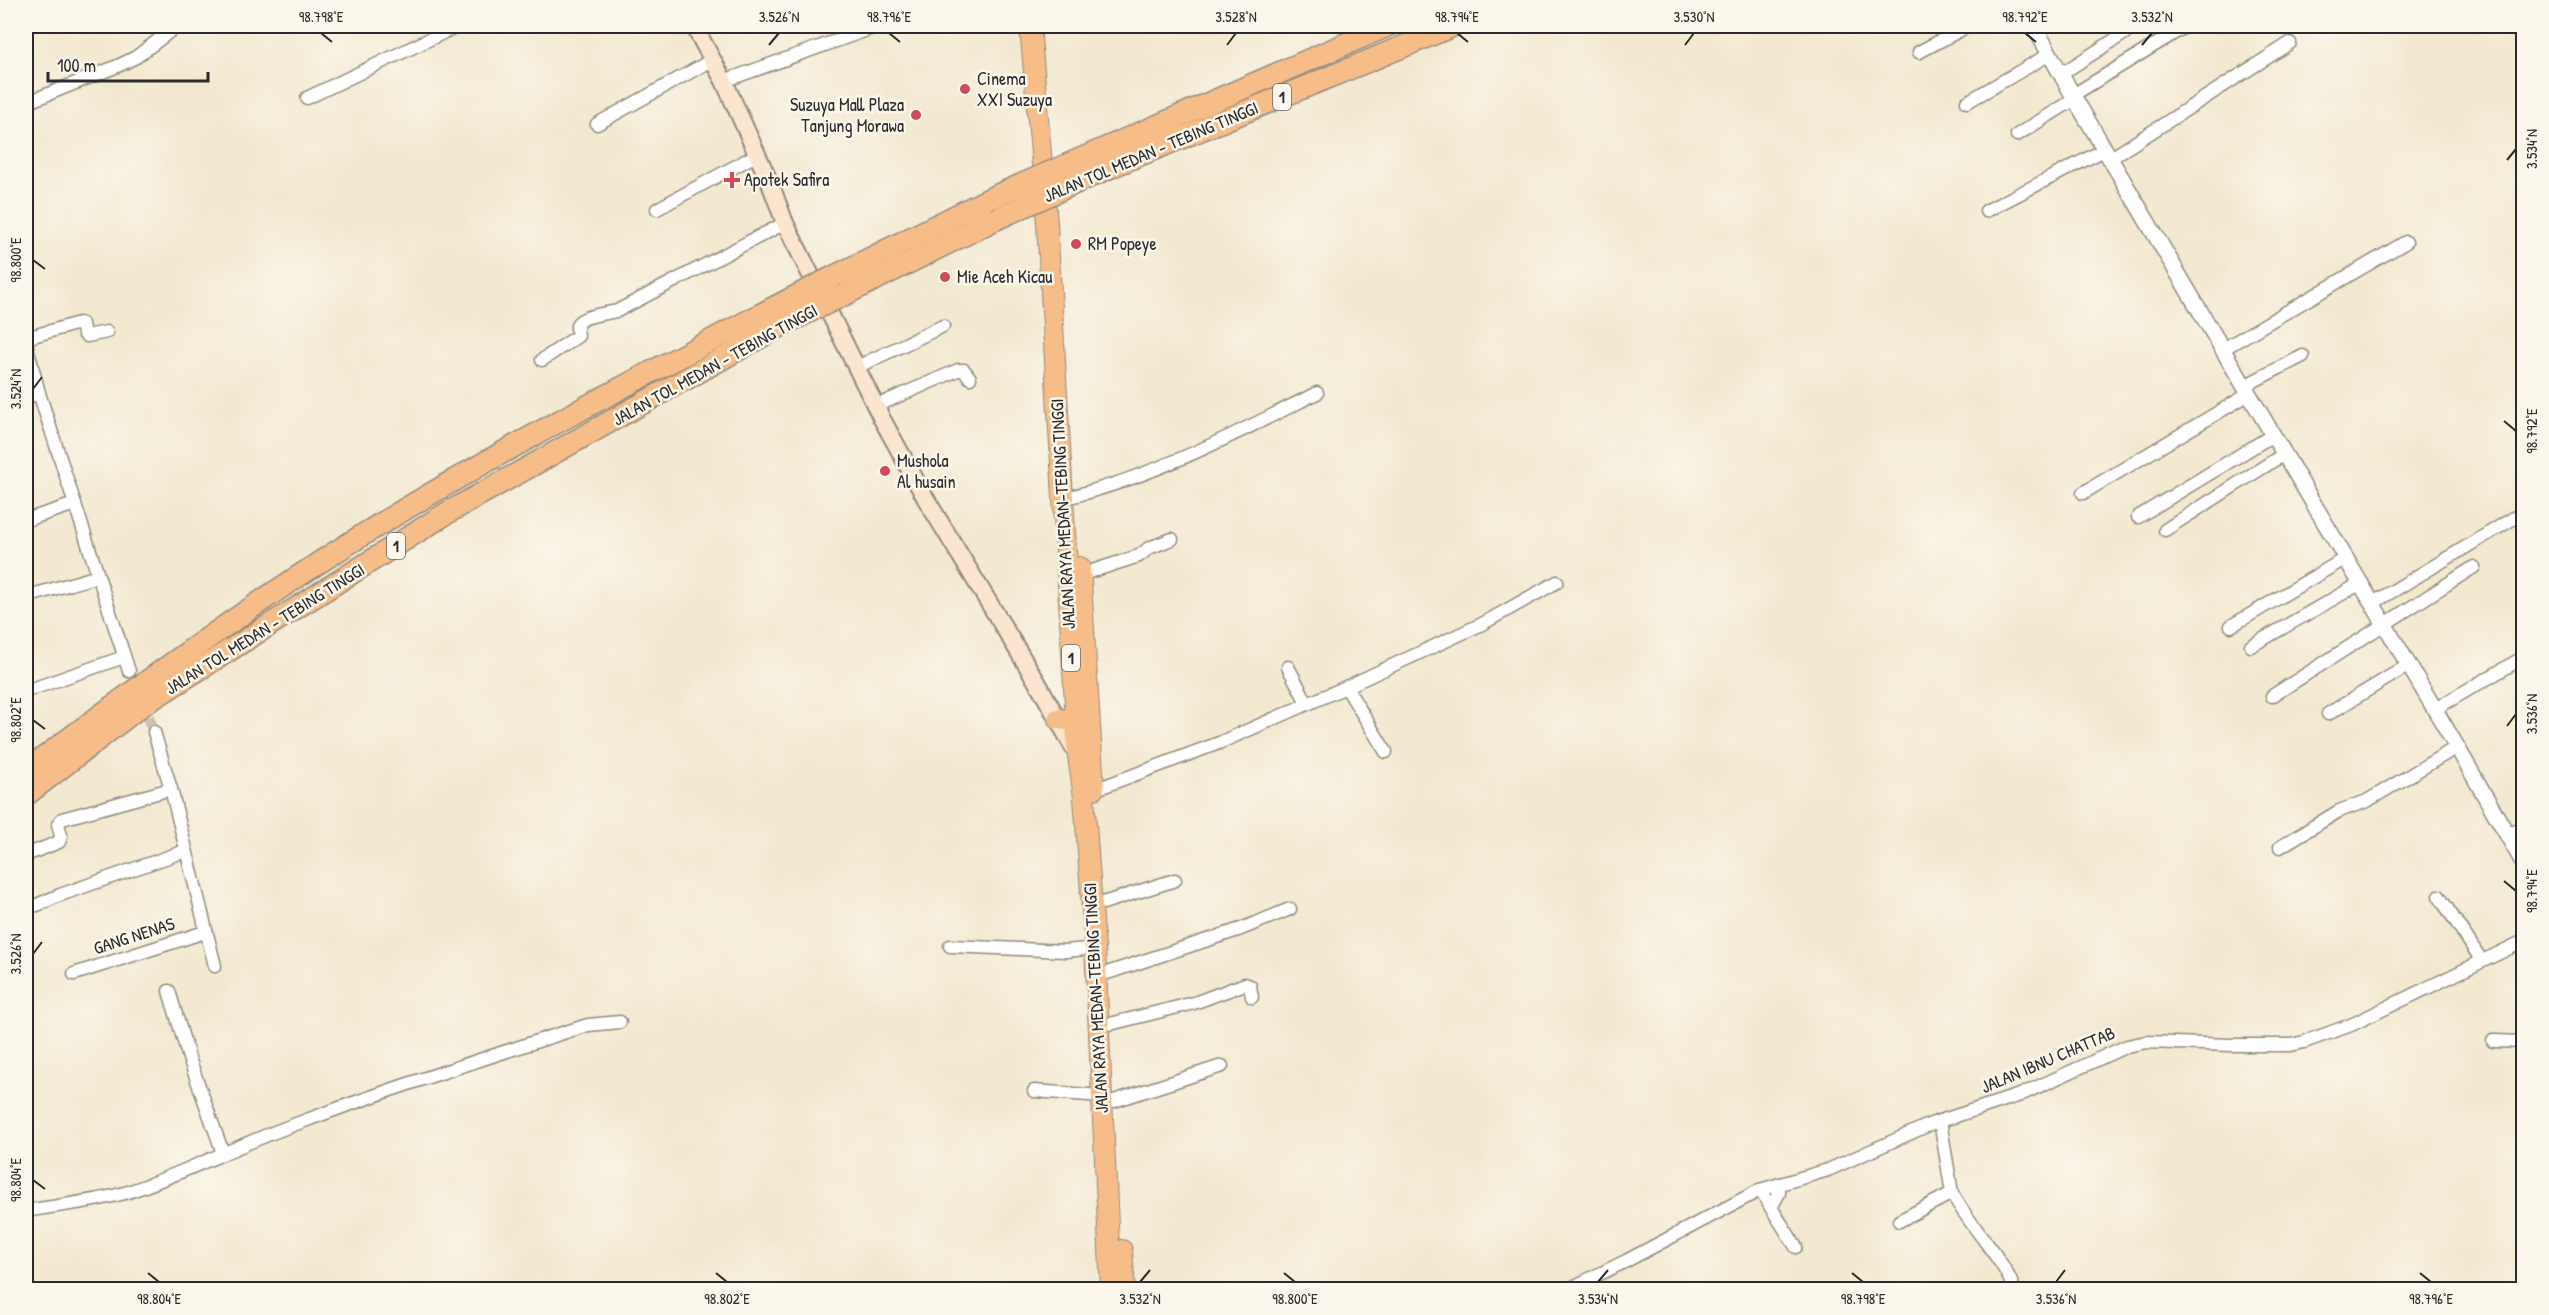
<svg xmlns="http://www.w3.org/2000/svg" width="2549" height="1315" font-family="'Patrick Hand',sans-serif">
  <rect width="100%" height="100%" fill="#fbf7ec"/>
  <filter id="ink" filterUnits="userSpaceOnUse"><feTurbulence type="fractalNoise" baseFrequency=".0167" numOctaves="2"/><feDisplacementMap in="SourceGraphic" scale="12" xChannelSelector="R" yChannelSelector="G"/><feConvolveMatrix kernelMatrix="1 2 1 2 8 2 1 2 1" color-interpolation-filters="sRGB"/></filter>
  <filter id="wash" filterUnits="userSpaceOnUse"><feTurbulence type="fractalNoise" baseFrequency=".008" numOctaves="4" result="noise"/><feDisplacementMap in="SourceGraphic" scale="24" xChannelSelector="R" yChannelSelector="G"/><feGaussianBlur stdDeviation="1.35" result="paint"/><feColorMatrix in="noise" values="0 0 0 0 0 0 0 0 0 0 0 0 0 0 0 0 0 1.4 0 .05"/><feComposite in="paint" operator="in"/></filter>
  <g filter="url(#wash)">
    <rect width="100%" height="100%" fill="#f3e8d0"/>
  </g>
  <g filter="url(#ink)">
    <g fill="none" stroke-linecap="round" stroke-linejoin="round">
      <path stroke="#cbc2af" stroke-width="12" stroke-dasharray="12 6" stroke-linecap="butt" d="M 141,700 L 154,732"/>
      <g stroke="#8f8a7e" stroke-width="15">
        <g id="minor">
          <path d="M 1919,52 L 1968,26"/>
          <path d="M 2061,74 L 2136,26"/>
          <path d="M 724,81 L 878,26"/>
          <path d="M 2073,95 L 2186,26"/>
          <path d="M 307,98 L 457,26"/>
          <path d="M 1967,102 L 2050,54"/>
          <path d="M 26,103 L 120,65 L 136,57 L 177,26"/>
          <path d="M 597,124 L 712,60"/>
          <path d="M 2017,135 L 2075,99"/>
          <path d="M 2111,158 L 2290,43"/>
          <path d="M 657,209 L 756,155"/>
          <path d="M 1986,211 L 2106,149"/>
          <path d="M 26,338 L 79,323 L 82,324 L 84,334 L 87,336 L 107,332"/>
          <path d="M 26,343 L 39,393 L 129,671"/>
          <path d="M 2223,349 L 2406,242"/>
          <path d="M 542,360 L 578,336 C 578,333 577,330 577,326 C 578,316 609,313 617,311 L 785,223"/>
          <path d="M 857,367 L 943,326"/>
          <path d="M 2244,386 L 2303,356"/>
          <path d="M 26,397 L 39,393"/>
          <path d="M 876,406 L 958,370 L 964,370 L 970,378"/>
          <path d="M 2083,493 L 2249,394"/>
          <path d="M 1074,496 C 1159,474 1239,432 1317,393"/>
          <path d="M 2138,517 L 2273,435"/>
          <path d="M 26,520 L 75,504"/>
          <path d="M 2165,530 L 2284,454"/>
          <path d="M 1080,575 L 1139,556 L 1149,548 L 1172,539"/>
          <path d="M 26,597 L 98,576"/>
          <path d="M 2373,603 L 2524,512"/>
          <path d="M 2231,626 L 2346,558"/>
          <path d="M 2251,646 L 2361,583"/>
          <path d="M 1288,667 L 1307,703"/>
          <path d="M 1346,687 L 1386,752"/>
          <path d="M 26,691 L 124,657"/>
          <path d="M 2272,696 L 2474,567"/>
          <path d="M 2435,709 L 2524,657"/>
          <path d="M 2328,714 L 2409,665"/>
          <path d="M 154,732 L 171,789 L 215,966"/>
          <path d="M 1094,790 L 1219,743 L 1346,687 L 1482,624 L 1557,582"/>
          <path d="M 2508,834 L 2524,826"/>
          <path d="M 2280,847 L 2339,811 L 2367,801 L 2457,747"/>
          <path d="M 26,855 L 59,842 L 61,836 L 58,824 L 62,819 L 171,789"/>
          <path d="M 2439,896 L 2482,961"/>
          <path d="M 1103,903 L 1175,880"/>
          <path d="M 26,906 L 37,905 L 60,895 L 185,851"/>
          <path d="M 950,946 L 1066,951 L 1095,948"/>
          <path d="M 1107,973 L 1241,929 L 1290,909"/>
          <path d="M 74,974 L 205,932"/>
          <path d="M 169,991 L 189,1058 L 223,1153"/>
          <path d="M 1110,1024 L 1194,1003 L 1245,984 L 1250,986 L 1252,997"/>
          <path d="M 2493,1041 L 2524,1042"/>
          <path d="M 1034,1091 L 1102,1096"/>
          <path d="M 1114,1101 L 1222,1066"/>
          <path d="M 1760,1190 L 1796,1247"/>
          <path d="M 1952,1193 C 1967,1223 2006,1261 2014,1290"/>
          <path d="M 1771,1208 L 1779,1193 L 1779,1184"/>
          <path d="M 26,1211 C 60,1205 95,1202 128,1192 C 186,1173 239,1144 296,1124 C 392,1088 490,1056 588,1025 L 620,1022"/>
          <path d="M 1899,1221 L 1952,1193 L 1940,1121"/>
          <path d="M 1567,1290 L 1626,1261 L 1760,1190 L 1828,1170 L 1931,1124 L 2020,1095 L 2127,1046 L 2146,1042 L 2232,1045 L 2291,1045 L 2304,1042 L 2351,1025 L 2524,941"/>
        </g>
      </g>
      <g stroke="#8f8a7e" stroke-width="18">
        <path id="tertiary" d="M 2034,26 L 2075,99 L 2457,747 L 2524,864"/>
      </g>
      <g stroke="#8f8a7e" stroke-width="20">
        <path id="secondary" d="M 694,26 L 724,81 L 770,183 L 785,223 L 882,419 L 926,499 L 1040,687 L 1077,754"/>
      </g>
      <g stroke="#8f8a7e" stroke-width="22">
        <g id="trunk">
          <path d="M 1030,26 L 1047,223 L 1078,756 L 1084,797 L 1095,948 L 1111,1290"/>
          <path d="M 1080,567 L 1094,789"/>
          <path d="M 1058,719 L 1068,720 L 1075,715"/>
          <path d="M 1122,1250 L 1125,1290"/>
        </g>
      </g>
      <g stroke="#8f8a7e" stroke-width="24">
        <g id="motorway">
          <path d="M 1108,147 L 1387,26"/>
          <path d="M 1111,167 L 1453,26"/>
          <path d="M 833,277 L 993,197"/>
          <path d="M 846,294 L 996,219"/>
          <path d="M 26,771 C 129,693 235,616 345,546 C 483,459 628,384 773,308"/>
          <path d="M 26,795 L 141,706 L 447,513 L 784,324"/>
        </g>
      </g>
      <use href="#minor" stroke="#fff" stroke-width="12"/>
      <use href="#tertiary" stroke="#fff" stroke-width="15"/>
      <use href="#secondary" stroke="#fce5cf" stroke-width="16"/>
      <use href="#trunk" stroke="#f7bd88" stroke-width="20"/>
      <use href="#motorway" stroke="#f7bd88" stroke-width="21"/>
      <g stroke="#8f8a7e" stroke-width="24" stroke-linecap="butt">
        <g id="motorway-bridge">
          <path d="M 993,197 L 1108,147"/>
          <path d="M 996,219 L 1111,167"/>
          <path d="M 773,308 L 833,277"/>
          <path d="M 784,324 L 846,294"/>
        </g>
      </g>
      <use href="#motorway-bridge" stroke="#f7bd88" stroke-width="21"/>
    </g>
  </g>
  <path fill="none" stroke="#2b2b2b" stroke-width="2" d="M 321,33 L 332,42M 889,33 L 900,42M 1457,33 L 1468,42M 2025,33 L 2036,42M 769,45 L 779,33M 1227,45 L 1236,33M 1685,45 L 1694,33M 2142,45 L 2152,33M 2507,160 L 2516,149M 33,260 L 45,269M 33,389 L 42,377M 2504,421 L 2516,431M 33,720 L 45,729M 2507,726 L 2516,714M 2504,881 L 2516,891M 33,954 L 42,942M 33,1180 L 45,1189M 148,1273 L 159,1282M 716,1273 L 727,1282M 1284,1273 L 1295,1282M 1852,1273 L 1863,1282M 2420,1273 L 2431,1282M 1140,1282 L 1150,1270M 1598,1282 L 1608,1270M 2056,1282 L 2065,1270"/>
  <g fill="#d1495b" stroke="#fbf7ec" stroke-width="2">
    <circle cx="965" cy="89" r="6"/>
    <circle cx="916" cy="115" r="6"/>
    <path d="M729 171h6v6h6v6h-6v6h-6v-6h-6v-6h6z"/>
    <circle cx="1076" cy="244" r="6"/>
    <circle cx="945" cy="277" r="6"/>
    <circle cx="885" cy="471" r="6"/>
  </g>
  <g text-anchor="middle" stroke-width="5" stroke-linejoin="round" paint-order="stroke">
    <g fill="#fbf7ec" stroke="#696865" stroke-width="1.5">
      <rect x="1273" y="84" width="18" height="26" rx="4.5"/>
      <rect x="387" y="533" width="18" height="26" rx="4.5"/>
      <rect x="1062" y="645" width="18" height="26" rx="4.5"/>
    </g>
    <g font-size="16" font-weight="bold" fill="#2b2b2b">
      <text x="1282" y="103">1</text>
      <text x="396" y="552">1</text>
      <text x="1071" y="664">1</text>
    </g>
    <g font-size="18" fill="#2b2b2b" stroke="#fbf7ec" text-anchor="start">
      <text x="977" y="85">Cinema<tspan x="977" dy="21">XXI Suzuya</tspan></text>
      <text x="904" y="111" text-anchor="end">Suzuya Mall Plaza<tspan x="904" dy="21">Tanjung Morawa</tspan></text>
      <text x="744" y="186">Apotek Safira</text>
      <text x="1088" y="250">RM Popeye</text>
      <text x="957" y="283">Mie Aceh Kicau</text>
      <text x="897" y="467">Mushola<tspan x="897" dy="21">Al husain</tspan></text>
    </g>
    <g font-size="18" fill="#2b2b2b" stroke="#fbf7ec">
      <text transform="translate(1151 152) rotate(-23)" y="6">JALAN TOL MEDAN - TEBING TINGGI</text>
      <text transform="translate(715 365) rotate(-29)" y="6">JALAN TOL MEDAN - TEBING TINGGI</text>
      <text transform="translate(1063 514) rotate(-93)" y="6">JALAN RAYA MEDAN-TEBING TINGGI</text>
      <text transform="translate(265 629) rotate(-32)" y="6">JALAN TOL MEDAN - TEBING TINGGI</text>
      <text transform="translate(134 936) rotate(-18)" y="6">GANG NENAS</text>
      <text transform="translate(1096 998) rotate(-93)" y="6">JALAN RAYA MEDAN-TEBING TINGGI</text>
      <text transform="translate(2048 1060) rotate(-23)" y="6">JALAN IBNU CHATTAB</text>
    </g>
  </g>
  <rect width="2549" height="1315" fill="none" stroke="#fbf7ec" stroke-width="66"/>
  <path d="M48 72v9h160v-9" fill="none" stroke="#2b2b2b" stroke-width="3"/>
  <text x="57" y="72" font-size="18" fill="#2b2b2b" stroke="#fbf7ec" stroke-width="4.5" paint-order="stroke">100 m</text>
  <rect x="33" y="33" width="2483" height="1249" fill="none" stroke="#2b2b2b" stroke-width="2"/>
  <g font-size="15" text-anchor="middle" fill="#2b2b2b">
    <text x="321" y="22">98.798°E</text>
    <text x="779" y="22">3.526°N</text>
    <text x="889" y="22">98.796°E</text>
    <text x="1236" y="22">3.528°N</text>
    <text x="1457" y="22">98.794°E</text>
    <text x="1694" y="22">3.530°N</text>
    <text x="2025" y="22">98.792°E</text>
    <text x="2152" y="22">3.532°N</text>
    <text transform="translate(2532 149) rotate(-90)" y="5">3.534°N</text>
    <text transform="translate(16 260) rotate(-90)" y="5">98.800°E</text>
    <text transform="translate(16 389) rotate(-90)" y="5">3.524°N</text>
    <text transform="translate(2532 431) rotate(-90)" y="5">98.792°E</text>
    <text transform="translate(2532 714) rotate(-90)" y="5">3.536°N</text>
    <text transform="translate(16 720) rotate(-90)" y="5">98.802°E</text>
    <text transform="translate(2532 891) rotate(-90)" y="5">98.794°E</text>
    <text transform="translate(16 954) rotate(-90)" y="5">3.526°N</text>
    <text transform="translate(16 1180) rotate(-90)" y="5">98.804°E</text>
    <text x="159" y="1304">98.804°E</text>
    <text x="727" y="1304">98.802°E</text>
    <text x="1140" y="1304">3.532°N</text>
    <text x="1295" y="1304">98.800°E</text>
    <text x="1598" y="1304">3.534°N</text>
    <text x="1863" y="1304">98.798°E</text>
    <text x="2056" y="1304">3.536°N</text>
    <text x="2431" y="1304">98.796°E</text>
  </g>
</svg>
